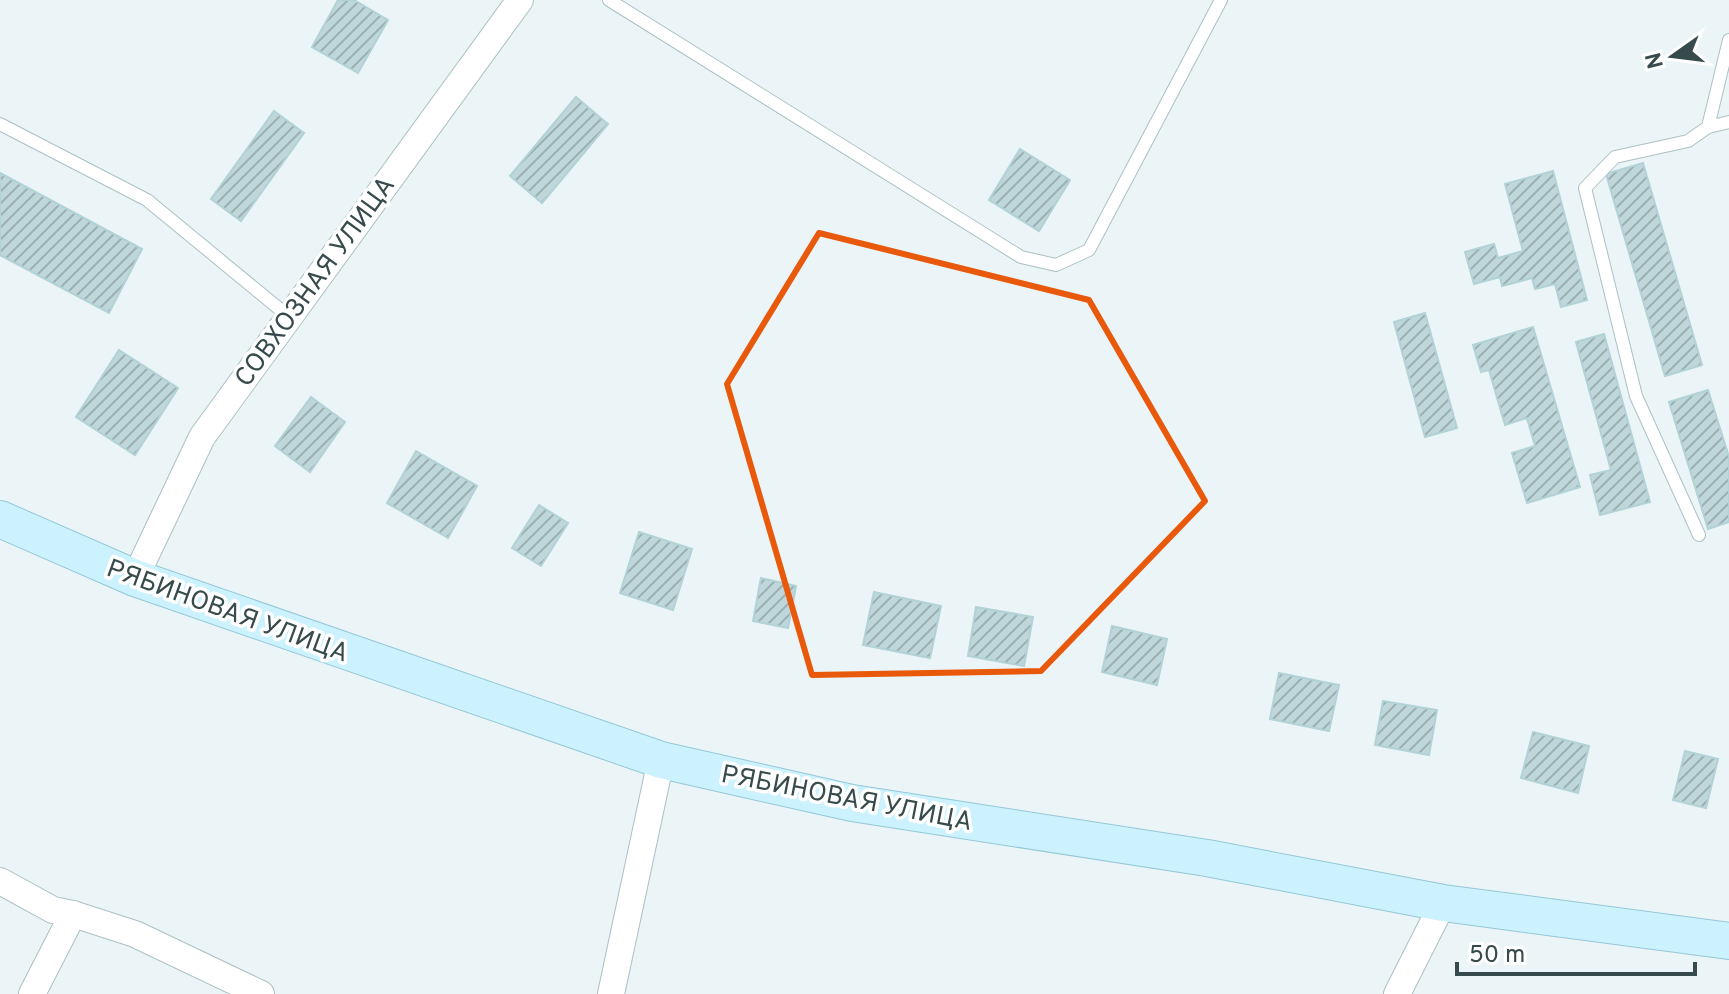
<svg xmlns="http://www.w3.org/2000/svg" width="1729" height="994" font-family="Overpass,sans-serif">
  <defs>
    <pattern id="building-hatch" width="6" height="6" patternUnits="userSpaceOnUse" patternTransform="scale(2)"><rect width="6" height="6" fill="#bfd7da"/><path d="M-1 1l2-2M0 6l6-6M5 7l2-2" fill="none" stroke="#9cb0b3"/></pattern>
  </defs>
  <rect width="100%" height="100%" fill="#ebf4f7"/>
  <g fill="url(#building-hatch)" stroke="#b1d2d6" stroke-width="2">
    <path d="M 338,0 L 354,0 L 388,20 L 358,73 L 312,47 Z"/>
    <path d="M 576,97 L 608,124 L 542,203 L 510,176 Z"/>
    <path d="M 274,111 L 304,133 L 241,221 L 211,199 Z"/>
    <path d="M 1020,149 L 1070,180 L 1039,231 L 989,200 Z"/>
    <path d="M 1643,163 L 1702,365 L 1665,376 L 1606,174 Z"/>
    <path d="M 1553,171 L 1587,300 L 1561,307 L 1555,284 L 1535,289 L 1532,278 L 1502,286 L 1500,277 L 1474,284 L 1465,252 L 1494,244 L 1498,258 L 1523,251 L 1505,184 Z"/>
    <path d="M 0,173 L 142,249 L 109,313 L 0,255 Z"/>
    <path d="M 1425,313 L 1457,428 L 1425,437 L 1394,322 Z"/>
    <path d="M 1533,327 L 1580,487 L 1527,503 L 1512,453 L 1535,446 L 1527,418 L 1505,425 L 1489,370 L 1481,372 L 1473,345 Z"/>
    <path d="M 1604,334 L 1650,502 L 1600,515 L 1590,475 L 1611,470 L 1576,342 Z"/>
    <path d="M 119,350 L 178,388 L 135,455 L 76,417 Z"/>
    <path d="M 1708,390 L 1729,457 L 1729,522 L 1708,529 L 1669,402 Z"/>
    <path d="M 311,397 L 345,422 L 310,472 L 275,446 Z"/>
    <path d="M 416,451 L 477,486 L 448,538 L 387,503 Z"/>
    <path d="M 539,505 L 568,523 L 541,566 L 512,548 Z"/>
    <path d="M 639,532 L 692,549 L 673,610 L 620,593 Z"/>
    <path d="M 761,578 L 796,586 L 788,628 L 753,621 Z"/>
    <path d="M 874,592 L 941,606 L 930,658 L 863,645 Z"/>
    <path d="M 976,607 L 1033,617 L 1024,666 L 968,656 Z"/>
    <path d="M 1112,626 L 1167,639 L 1157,685 L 1102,672 Z"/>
    <path d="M 1279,673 L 1339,685 L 1329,731 L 1270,719 Z"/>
    <path d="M 1383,701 L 1437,710 L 1429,755 L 1375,745 Z"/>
    <path d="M 1533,732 L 1589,746 L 1578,793 L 1521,778 Z"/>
    <path d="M 1685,751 L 1718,759 L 1706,808 L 1673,800 Z"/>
  </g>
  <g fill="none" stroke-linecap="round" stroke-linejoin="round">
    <g stroke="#acc0c4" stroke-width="14">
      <g id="service">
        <path d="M 609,0 L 1021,257 L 1056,265 L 1089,250 L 1221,0"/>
        <path d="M 0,124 L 147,200 L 288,316"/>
        <path d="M 1708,127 L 1729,122"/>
        <path d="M 1699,535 L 1636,396 L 1585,188 L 1615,157 L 1688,141 L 1708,127 L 1729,40"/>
      </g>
    </g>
    <g stroke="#acc0c4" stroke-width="28">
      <g id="minor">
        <path d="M 135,578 L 202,437 L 520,0"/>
        <path d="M 0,881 L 53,910 L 73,914 L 135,934 L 261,994"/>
        <path d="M 32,994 L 73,914"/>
        <path d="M 611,994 L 661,760"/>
        <path d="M 1397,994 L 1443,903"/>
      </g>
    </g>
    <g stroke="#94c8d8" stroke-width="38">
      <path id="secondary" d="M 0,519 L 135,578 L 661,760 L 852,803 L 1207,858 L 1443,903 L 1729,941"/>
    </g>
    <use href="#service" stroke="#fff" stroke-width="12"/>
    <use href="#minor" stroke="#fff" stroke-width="26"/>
    <use href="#secondary" stroke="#cdf2ff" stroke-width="36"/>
  </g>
  <path fill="none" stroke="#e8590c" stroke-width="6" stroke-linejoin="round" d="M 819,233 L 1089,300 L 1205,501 L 1041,671 L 812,675 L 727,384 Z"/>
  <g text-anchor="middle" stroke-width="7" stroke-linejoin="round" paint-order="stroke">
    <g font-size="26" fill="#374a4c" stroke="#fff">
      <text transform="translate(314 281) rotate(-54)" y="9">СОВХОЗНАЯ УЛИЦА</text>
      <text transform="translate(228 610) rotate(20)" y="9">РЯБИНОВАЯ УЛИЦА</text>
      <text transform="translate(847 797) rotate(11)" y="9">РЯБИНОВАЯ УЛИЦА</text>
    </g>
  </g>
  <g transform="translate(1673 56) rotate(256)" stroke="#ffffff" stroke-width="6" paint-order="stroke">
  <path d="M0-6L14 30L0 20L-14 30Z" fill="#374a4c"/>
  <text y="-12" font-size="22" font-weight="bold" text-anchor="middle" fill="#374a4c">N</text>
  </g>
  <path d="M1457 962v12h238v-12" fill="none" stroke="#374a4c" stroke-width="4"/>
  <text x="1469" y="962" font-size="24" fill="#374a4c" stroke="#ffffff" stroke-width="6" paint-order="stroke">50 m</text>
</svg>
